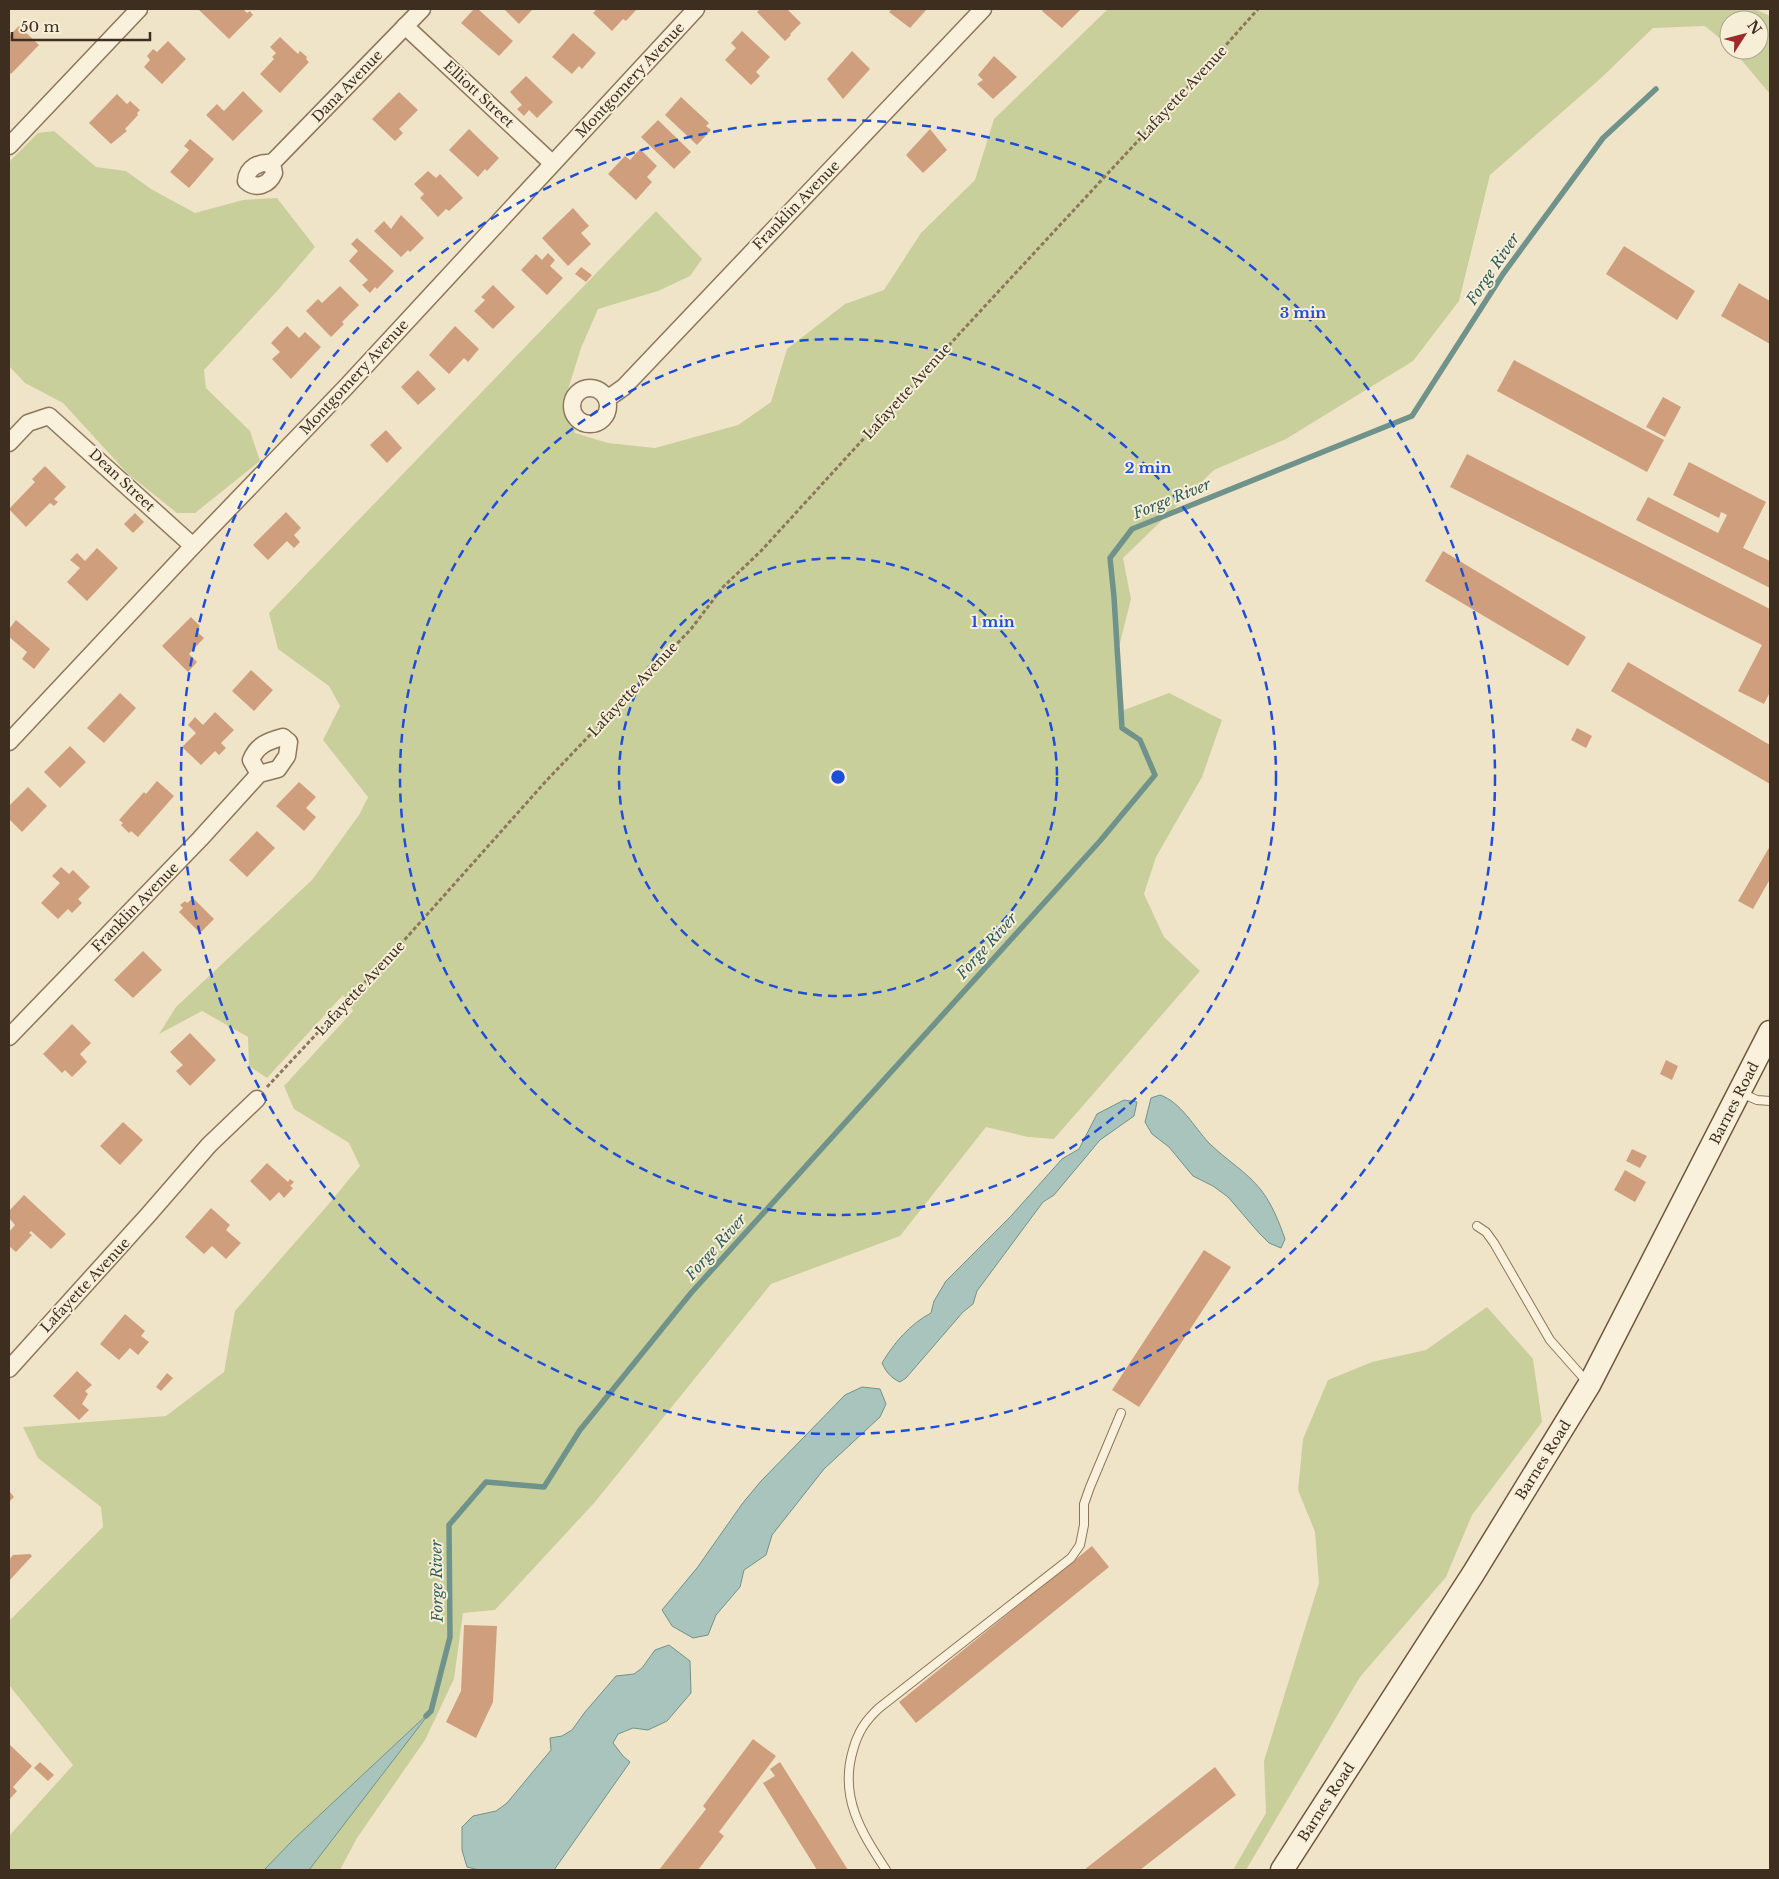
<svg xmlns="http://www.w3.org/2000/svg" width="1779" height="1879" font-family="'Libre Baskerville',serif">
  <rect width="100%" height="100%" fill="#f0e4c8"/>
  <g fill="#c9cf9b">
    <path d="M 1108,9 L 1755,9 L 1770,16 L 1770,94 L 1733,50 L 1759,50 L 1759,20 L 1729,20 L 1729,46 L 1705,26 L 1653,28 L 1600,79 L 1490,175 L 1459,301 L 1413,361 L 1286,439 L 1214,470 L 1123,558 L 1131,599 L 1119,647 L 1124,710 L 1169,693 L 1222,720 L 1202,777 L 1156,857 L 1144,894 L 1164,937 L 1200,971 L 1054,1139 L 1028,1137 L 986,1127 L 900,1236 L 771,1284 L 595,1502 L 495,1610 L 463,1613 L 454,1679 L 425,1740 L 357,1838 L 340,1870 L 309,1870 L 428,1714 L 294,1839 L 264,1870 L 9,1870 L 9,1836 L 73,1765 L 9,1685 L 9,1621 L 103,1527 L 101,1507 L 38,1458 L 23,1427 L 166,1416 L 224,1372 L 235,1311 L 327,1206 L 360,1166 L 349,1143 L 294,1109 L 284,1086 L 353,1011 L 343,995 L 267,1078 L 249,1066 L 248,1037 L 202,1011 L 159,1034 L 176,1007 L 312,880 L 359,815 L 368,797 L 323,740 L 340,706 L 329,686 L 278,649 L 269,613 L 656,211 L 702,259 L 690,276 L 658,291 L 598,309 L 581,348 L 566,396 L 575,433 L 608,443 L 655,448 L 738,425 L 771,402 L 787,349 L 845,304 L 884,290 L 921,233 L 975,180 L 994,119 Z"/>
    <path d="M 54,131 L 96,167 L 126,171 L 151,189 L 195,213 L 243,200 L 277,198 L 315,247 L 278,290 L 204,370 L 206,388 L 250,431 L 260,461 L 195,513 L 177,513 L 127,473 L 63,403 L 25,383 L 9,366 L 9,162 L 38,133 Z"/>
    <path d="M 1487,1307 L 1533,1359 L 1542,1422 L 1472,1515 L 1446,1577 L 1360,1677 L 1246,1870 L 1233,1870 L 1266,1813 L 1264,1761 L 1319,1583 L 1315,1532 L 1298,1490 L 1303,1439 L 1328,1380 L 1372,1362 L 1426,1350 Z"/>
  </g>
  <g fill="#a9c4bc" stroke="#6f938a">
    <path d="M 1160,1095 C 1181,1102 1194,1127 1209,1143 C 1226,1160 1246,1171 1261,1190 C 1272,1204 1279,1222 1285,1239 L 1281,1248 L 1269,1243 L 1259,1233 L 1228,1197 L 1213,1186 L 1193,1176 L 1169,1147 L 1152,1134 L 1145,1122 L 1151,1098 Z"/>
    <path d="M 1124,1100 L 1137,1102 L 1134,1116 L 1100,1140 L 1054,1195 L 1043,1202 L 977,1291 L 973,1304 L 963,1312 L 906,1378 L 900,1382 C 891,1378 886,1372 882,1363 C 894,1343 910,1324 931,1313 L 934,1301 L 946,1281 L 1011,1216 L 1062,1159 L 1079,1149 L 1097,1114 Z"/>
    <path d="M 862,1387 L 880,1389 L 886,1404 L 880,1417 L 824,1469 L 772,1535 L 766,1555 L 744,1570 L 740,1587 L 716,1615 L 708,1635 L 693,1638 L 672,1626 L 662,1610 L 697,1568 L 742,1504 L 761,1481 L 845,1395 Z"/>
    <path d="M 669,1645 L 690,1661 L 691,1693 L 667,1721 L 648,1730 L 633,1728 L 618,1734 L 613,1743 L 623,1756 L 630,1762 L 554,1870 L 479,1870 L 467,1867 L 462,1850 L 462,1827 L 473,1816 L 496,1811 L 507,1803 L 551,1750 L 550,1738 L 562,1736 L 572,1730 L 585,1712 L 616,1676 L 634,1674 L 642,1668 L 655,1650 Z"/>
    <path d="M 431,1711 L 309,1870 L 264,1870 L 294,1839 Z"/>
  </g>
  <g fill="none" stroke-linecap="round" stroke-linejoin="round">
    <path stroke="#6f938a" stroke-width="5.5" d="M 426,1716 L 431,1711 L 450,1637 L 449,1525 L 486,1482 L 544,1487 L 580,1430 L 691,1293 L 1100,841 L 1155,775 L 1140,740 L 1122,728 L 1114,597 L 1110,558 L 1132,529 L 1412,416 L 1503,274 L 1603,138 L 1656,89"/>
  </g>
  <g fill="#cf9f7d">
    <path d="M 198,9 L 243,9 L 247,13 L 250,11 L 253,15 L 229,39 Z"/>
    <path d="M 474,9 L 478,9 L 513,41 L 499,56 L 461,23 Z"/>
    <path d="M 504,9 L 531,9 L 532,10 L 519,24 Z"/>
    <path d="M 597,9 L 635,9 L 636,10 L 626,21 L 623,19 L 612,31 L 593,13 Z"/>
    <path d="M 760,9 L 787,9 L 801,23 L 790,34 L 791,35 L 785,41 L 757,12 Z"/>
    <path d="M 892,9 L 927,9 L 910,28 L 889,12 Z"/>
    <path d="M 1044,9 L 1081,9 L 1062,28 L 1042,11 Z"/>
    <path d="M 19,26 L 39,45 L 11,74 L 9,72 L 9,36 Z"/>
    <path d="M 742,31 L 770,57 L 756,72 L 760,76 L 751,85 L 725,60 L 736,48 L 731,43 Z"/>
    <path d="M 573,33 L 596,53 L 582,69 L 579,66 L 572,74 L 552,57 Z"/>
    <path d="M 280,37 L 298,54 L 300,51 L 307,57 L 306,59 L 309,62 L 280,93 L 260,74 L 274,59 L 272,57 L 276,53 L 270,47 Z"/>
    <path d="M 168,41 L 186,59 L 162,84 L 144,67 L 150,60 L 147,56 L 153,49 L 157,52 Z"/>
    <path d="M 852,51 L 870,69 L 843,99 L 827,79 Z"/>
    <path d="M 994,56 L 1017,77 L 993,99 L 977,84 L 983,80 L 978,75 Z"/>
    <path d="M 526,76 L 553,102 L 537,118 L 529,110 L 524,116 L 517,109 L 522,105 L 510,92 Z"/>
    <path d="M 243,91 L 263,111 L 233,141 L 206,115 L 217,104 L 224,111 Z"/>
    <path d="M 399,92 L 418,110 L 399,129 L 403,133 L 395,141 L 372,119 Z"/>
    <path d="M 117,94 L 127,104 L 130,101 L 140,110 L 137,113 L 138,115 L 125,129 L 127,131 L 111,144 L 89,123 Z"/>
    <path d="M 681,97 L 709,123 L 706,126 L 711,130 L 697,145 L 665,115 Z"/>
    <path d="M 658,120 L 691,152 L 674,169 L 641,137 Z"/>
    <path d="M 469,129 L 499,158 L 487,171 L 485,169 L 478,177 L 449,150 Z"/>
    <path d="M 930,129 L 947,150 L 923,173 L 906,155 Z"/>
    <path d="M 190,139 L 214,159 L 189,188 L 170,172 L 189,150 L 184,146 Z"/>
    <path d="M 640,149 L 657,166 L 647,177 L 652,182 L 636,200 L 608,174 L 625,156 L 630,160 Z"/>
    <path d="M 428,171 L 436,178 L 440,174 L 463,198 L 449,211 L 446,209 L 438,217 L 420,198 L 424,194 L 414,184 Z"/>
    <path d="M 573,208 L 589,226 L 581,233 L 591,244 L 568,266 L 542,238 Z"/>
    <path d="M 401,215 L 424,238 L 410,252 L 408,250 L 401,257 L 374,231 L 384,221 L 391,229 Z"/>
    <path d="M 357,238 L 394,271 L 377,289 L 375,287 L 370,293 L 362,285 L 368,280 L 349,261 L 358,251 L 351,244 Z"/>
    <path d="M 1624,246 L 1695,291 L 1677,320 L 1606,274 Z"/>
    <path d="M 548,253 L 555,260 L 550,266 L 563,278 L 547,295 L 521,270 L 536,254 L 542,260 Z"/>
    <path d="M 581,267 L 592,275 L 586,282 L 575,274 Z"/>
    <path d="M 1739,283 L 1770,301 L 1770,344 L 1721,316 Z"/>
    <path d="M 493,285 L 515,307 L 493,329 L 474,311 L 485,300 L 481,297 Z"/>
    <path d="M 340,286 L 359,305 L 342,322 L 344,324 L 331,337 L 306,311 L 318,299 L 322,303 Z"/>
    <path d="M 287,326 L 299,338 L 305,332 L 321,347 L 291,379 L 272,359 L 280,352 L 271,343 Z"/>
    <path d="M 455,326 L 479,349 L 468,362 L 464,358 L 449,374 L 429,355 Z"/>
    <path d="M 1514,360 L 1664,440 L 1647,472 L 1497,391 Z"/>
    <path d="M 418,370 L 436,389 L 418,405 L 401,387 Z"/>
    <path d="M 1663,397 L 1681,407 L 1665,437 L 1646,427 Z"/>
    <path d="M 386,430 L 402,448 L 387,463 L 370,445 Z"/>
    <path d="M 1467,454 L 1770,609 L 1770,692 L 1764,704 L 1738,691 L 1762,645 L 1450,487 Z"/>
    <path d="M 1689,462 L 1766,502 L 1743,548 L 1770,561 L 1770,588 L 1636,520 L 1648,497 L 1718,533 L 1727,515 L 1721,512 L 1719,518 L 1673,495 Z"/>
    <path d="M 45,466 L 66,487 L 54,499 L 58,502 L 54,506 L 50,503 L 26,527 L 9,509 L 35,482 L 32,479 Z"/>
    <path d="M 286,512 L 301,528 L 294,535 L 300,542 L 294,548 L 287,541 L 268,560 L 253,545 Z"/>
    <path d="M 135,513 L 144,522 L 133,533 L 124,524 Z"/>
    <path d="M 97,548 L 118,568 L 87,601 L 67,582 L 80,568 L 70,560 L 77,553 L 85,561 Z"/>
    <path d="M 1443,551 L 1586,637 L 1568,666 L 1425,581 Z"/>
    <path d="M 191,617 L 200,626 L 196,631 L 204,638 L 189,654 L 197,662 L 188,672 L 162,646 Z"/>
    <path d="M 16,620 L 50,649 L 34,669 L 22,659 L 27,652 L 9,637 L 9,629 Z"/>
    <path d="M 1628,662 L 1770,745 L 1770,784 L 1611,691 Z"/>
    <path d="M 251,670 L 273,690 L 254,711 L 232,691 Z"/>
    <path d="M 120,693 L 136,708 L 104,743 L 87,728 Z"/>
    <path d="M 215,712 L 234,730 L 221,743 L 226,748 L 219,755 L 215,751 L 201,765 L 182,747 L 196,733 L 188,725 L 195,717 L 203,725 Z"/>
    <path d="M 1577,728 L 1592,736 L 1586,748 L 1571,740 Z"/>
    <path d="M 70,746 L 86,762 L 60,788 L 44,772 Z"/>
    <path d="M 157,781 L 174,796 L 138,837 L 131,831 L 129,833 L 121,825 L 123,823 L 119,820 L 144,792 L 146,794 Z"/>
    <path d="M 299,782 L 316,797 L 306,808 L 316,817 L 304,831 L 276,806 Z"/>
    <path d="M 28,787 L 47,806 L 22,832 L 9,819 L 9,806 Z"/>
    <path d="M 257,831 L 275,848 L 247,877 L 229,860 Z"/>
    <path d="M 1770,846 L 1770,879 L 1753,909 L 1738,901 Z"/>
    <path d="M 61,867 L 69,874 L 73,870 L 90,887 L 78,899 L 82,903 L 72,913 L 68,909 L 58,919 L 41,903 L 60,883 L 52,876 Z"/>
    <path d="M 193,898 L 214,919 L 200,933 L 179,912 L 183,908 L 180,905 L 185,901 L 187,903 Z"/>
    <path d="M 143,951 L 162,970 L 133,998 L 114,980 Z"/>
    <path d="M 72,1024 L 91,1043 L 80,1054 L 87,1062 L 72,1077 L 65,1070 L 62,1073 L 43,1054 Z"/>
    <path d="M 190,1033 L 216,1060 L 190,1086 L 176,1071 L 183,1065 L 170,1052 Z"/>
    <path d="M 1666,1060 L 1678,1066 L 1672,1080 L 1660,1074 Z"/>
    <path d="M 123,1122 L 143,1140 L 120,1165 L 100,1146 Z"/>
    <path d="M 1632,1149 L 1647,1156 L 1640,1168 L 1626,1161 Z"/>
    <path d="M 267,1163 L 288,1182 L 290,1179 L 294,1182 L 290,1186 L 293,1188 L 284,1198 L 279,1192 L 270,1201 L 250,1181 Z"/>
    <path d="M 1625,1170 L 1646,1182 L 1635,1202 L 1614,1190 Z"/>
    <path d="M 24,1195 L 66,1234 L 51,1249 L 31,1231 L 29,1233 L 32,1235 L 16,1252 L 9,1246 L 9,1232 L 15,1225 L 9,1218 L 9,1211 Z"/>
    <path d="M 211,1208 L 230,1225 L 226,1230 L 241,1243 L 226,1259 L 212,1246 L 204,1254 L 185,1237 Z"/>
    <path d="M 1204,1250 L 1231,1267 L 1139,1407 L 1112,1390 Z"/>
    <path d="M 125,1314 L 145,1331 L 141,1336 L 149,1342 L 138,1355 L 130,1348 L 119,1360 L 100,1344 Z"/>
    <path d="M 77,1371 L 92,1385 L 85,1391 L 88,1394 L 82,1404 L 89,1410 L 79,1420 L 53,1396 Z"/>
    <path d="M 167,1373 L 173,1378 L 161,1391 L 156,1387 Z"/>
    <path d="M 9,1491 L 14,1497 L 9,1502 Z"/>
    <path d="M 1092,1546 L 1109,1567 L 916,1723 L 899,1702 Z"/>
    <path d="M 30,1554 L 32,1556 L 9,1581 L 9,1560 L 13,1555 Z"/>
    <path d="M 464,1625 L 497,1626 L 493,1702 L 476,1738 L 446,1722 L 461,1691 Z"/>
    <path d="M 753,1739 L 776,1756 L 719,1832 L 724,1836 L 698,1870 L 659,1870 L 706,1809 L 703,1806 Z"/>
    <path d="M 9,1744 L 32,1766 L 13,1787 L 17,1791 L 9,1800 Z"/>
    <path d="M 40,1762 L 54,1775 L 48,1781 L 34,1768 Z"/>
    <path d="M 780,1762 L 848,1870 L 817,1870 L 763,1783 L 775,1776 L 770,1769 Z"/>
    <path d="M 1215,1767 L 1236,1795 L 1140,1870 L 1084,1870 Z"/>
  </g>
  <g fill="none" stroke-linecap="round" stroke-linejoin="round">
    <g stroke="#8d765c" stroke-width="10">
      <g id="lane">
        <path d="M 1741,1093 L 1757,1100 L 1770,1101"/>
        <path d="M 1477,1226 L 1486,1232 L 1494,1243 L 1550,1340 L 1588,1383"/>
        <path d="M 886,1870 C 861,1832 839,1797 853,1750 C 858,1732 865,1721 879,1708 L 1071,1558 L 1080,1545 L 1084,1525 L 1084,1504 L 1090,1487 L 1121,1413"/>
      </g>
    </g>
    <g stroke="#8d765c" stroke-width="19">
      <g id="street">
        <path d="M 405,26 L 552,163"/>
        <path d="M 9,146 L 139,9"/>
        <path d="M 272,163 L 274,173 C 269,185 256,190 246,181 C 247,167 259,162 272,163 L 422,9"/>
        <circle cx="590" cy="406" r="18"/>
        <path d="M 607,399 L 624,387 L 983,9"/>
        <path d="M 9,443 L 28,423 L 49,416 L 193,546"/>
        <path d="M 9,742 L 193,546 L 346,387 L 696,9"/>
        <path d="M 9,1037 L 200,839 L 259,774 L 278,769 L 287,756 L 289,742 L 283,737 C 268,741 257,745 251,760 L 259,774"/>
        <path d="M 9,1369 L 149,1214 L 209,1145 L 257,1099"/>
      </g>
    </g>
    <g stroke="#6f573f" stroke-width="25">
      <path id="secondary" d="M 1282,1870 L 1473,1574 L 1589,1385 L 1770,1032"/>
    </g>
    <path stroke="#8d765c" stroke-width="3" stroke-dasharray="4 2.5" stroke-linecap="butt" d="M 267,1087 L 408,936 L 547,780 L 691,629 L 723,587 L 761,551 L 973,319 L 1210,63 L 1258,9"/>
    <use href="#lane" stroke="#faf1dc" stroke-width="8"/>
    <use href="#street" stroke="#faf1dc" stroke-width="16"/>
    <use href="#secondary" stroke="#faf1dc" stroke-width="22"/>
  </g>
  <g fill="none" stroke="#1d4ed8" stroke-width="2.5" stroke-dasharray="9 6">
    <circle cx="838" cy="777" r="219"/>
    <circle cx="838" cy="777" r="438"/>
    <circle cx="838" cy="777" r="657"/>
  </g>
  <g text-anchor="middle" stroke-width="4" stroke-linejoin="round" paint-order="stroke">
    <g font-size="14" fill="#3d2e20" stroke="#f7eed8">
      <text transform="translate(630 80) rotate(-47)" y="5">Montgomery Avenue</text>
      <text transform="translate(347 86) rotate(-46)" y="5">Dana Avenue</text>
      <text transform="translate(1182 93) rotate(-47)" y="5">Lafayette Avenue</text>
      <text transform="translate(479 94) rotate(43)" y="5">Elliott Street</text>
      <text transform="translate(796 205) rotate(-46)" y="5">Franklin Avenue</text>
      <text transform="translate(354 377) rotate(-47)" y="5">Montgomery Avenue</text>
      <text transform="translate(907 391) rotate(-48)" y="5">Lafayette Avenue</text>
      <text transform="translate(122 480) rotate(43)" y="5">Dean Street</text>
      <text transform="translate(633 689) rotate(-47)" y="5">Lafayette Avenue</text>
      <text transform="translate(135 907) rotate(-46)" y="5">Franklin Avenue</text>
      <text transform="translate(360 988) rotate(-47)" y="5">Lafayette Avenue</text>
      <text transform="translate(1734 1103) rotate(-63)" y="5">Barnes Road</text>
      <text transform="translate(85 1285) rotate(-47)" y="5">Lafayette Avenue</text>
      <text transform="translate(1543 1460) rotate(-58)" y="5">Barnes Road</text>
      <text transform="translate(1326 1802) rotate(-57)" y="5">Barnes Road</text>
    </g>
    <g font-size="15" font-style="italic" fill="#2f5d5a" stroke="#f7eed8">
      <text transform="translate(1493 269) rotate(-56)" y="5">Forge River</text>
      <text transform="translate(1172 499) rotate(-22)" y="5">Forge River</text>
      <text transform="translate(987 946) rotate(-48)" y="5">Forge River</text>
      <text transform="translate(716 1247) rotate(-48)" y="5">Forge River</text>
      <text transform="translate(437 1581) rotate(-91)" y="5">Forge River</text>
    </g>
  </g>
  <circle cx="838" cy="777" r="8" fill="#1d4ed8" stroke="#f7eed8" stroke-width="2.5"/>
  <g font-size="15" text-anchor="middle" font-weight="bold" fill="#1d4ed8" stroke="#f7eed8" stroke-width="4" stroke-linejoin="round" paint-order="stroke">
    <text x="1303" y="318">3 min</text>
    <text x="1148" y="473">2 min</text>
    <text x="993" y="627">1 min</text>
  </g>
  <rect width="1779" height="1879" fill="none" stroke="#3d2e20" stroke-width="20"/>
  <g transform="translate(1744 35) rotate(54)"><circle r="24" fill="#f7eed8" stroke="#ada18e"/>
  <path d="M0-4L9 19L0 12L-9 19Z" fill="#9e2a2b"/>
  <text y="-8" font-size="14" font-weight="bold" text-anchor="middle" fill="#3d2e20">N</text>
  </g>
  <path d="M12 32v8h138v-8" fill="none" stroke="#3d2e20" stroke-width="2.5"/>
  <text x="20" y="32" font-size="15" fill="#3d2e20" stroke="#f7eed8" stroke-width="4" paint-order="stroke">50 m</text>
</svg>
